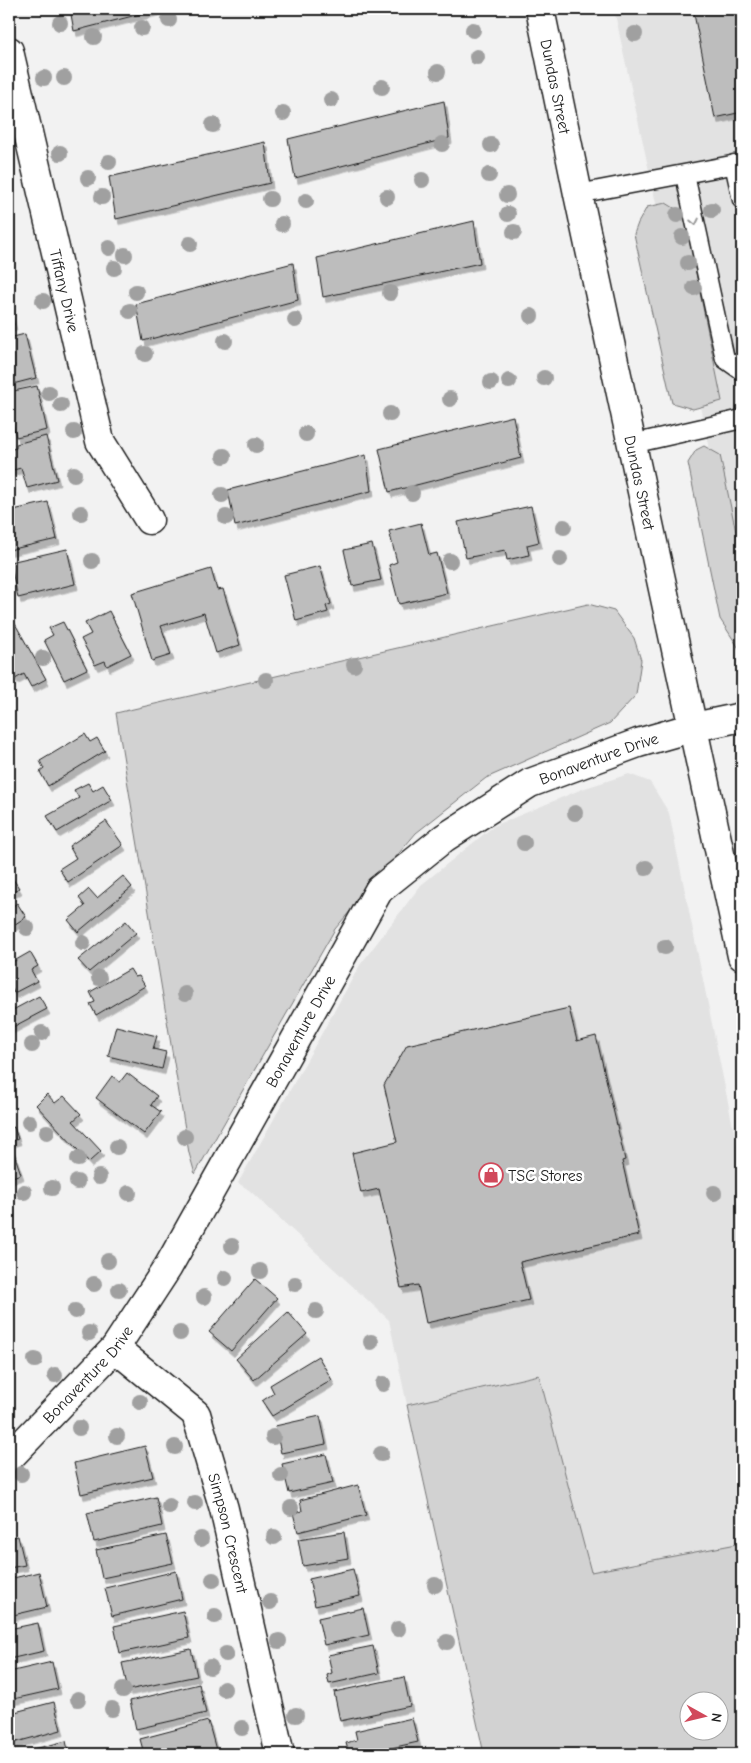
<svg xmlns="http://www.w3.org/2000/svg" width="751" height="1763" font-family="'Comic Neue',sans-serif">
  <defs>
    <filter id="shadow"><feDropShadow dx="3" dy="5.5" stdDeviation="0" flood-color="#0004"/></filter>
  </defs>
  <rect width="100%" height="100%" fill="#f2f2f2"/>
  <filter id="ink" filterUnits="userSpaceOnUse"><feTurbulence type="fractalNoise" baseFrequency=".02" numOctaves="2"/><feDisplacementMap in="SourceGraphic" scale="10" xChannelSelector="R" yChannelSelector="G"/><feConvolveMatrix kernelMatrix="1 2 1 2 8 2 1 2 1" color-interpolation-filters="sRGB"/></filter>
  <g filter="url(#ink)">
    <g fill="#e2e2e2">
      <path d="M 614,9 L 742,9 L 742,601 Z"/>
      <path d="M 629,774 L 650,782 L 669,813 L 742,1171 L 742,1543 L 591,1573 L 539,1375 L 407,1405 L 389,1320 L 249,1190 L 238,1183 L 360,965 L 421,885 L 494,826 L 582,789 Z"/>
    </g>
    <g fill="#d2d2d2" stroke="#777" fill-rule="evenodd">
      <path d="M 666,203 L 684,214 L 722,401 L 693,409 L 672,403 L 634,234 L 638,223 L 647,207 Z"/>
      <path d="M 704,446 L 720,455 L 742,561 L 742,653 L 720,619 L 688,463 L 696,450 Z"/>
      <path d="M 588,604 L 614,611 L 634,638 L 641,660 L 636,695 L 610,723 L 486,778 L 416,833 L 335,929 L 195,1174 L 189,1153 L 116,713 Z"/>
      <path d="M 539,1375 L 591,1572 L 742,1543 L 742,1754 L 484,1754 L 407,1405 ZM 688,1700 L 718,1700 L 718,1730 L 688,1730 Z"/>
    </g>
    <g fill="#bdbdbd" stroke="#1c1c1c" filter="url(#shadow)">
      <path d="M 70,9 L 160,9 L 74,31 Z"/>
      <path d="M 693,9 L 742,9 L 742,112 L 715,118 Z"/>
      <path d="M 444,101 L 449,138 L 295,178 L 288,139 Z"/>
      <path d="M 265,142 L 270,183 L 116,219 L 109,177 Z"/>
      <path d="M 474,221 L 480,263 L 323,297 L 317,258 Z"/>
      <path d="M 293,263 L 298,300 L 143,341 L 136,304 Z"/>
      <path d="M 9,303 L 14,325 L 9,327 Z"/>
      <path d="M 25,334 L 36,378 L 9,385 L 9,338 Z"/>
      <path d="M 37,386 L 47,430 L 16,437 L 12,420 L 9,420 L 9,392 Z"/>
      <path d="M 513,416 L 521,458 L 389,492 L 379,449 Z"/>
      <path d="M 46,436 L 57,480 L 27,488 L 21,468 L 9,471 L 9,450 L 16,448 L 16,444 Z"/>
      <path d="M 366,455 L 371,491 L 235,526 L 228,490 Z"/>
      <path d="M 48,502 L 57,539 L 9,550 L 9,511 Z"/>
      <path d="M 531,506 L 539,542 L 527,545 L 529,555 L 507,560 L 505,550 L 466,558 L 458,522 Z"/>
      <path d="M 421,523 L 429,555 L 437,553 L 447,593 L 399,604 L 389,565 L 397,562 L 389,531 Z"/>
      <path d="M 372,544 L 381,580 L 352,586 L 344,550 Z"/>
      <path d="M 67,549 L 75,584 L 18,598 L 10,562 Z"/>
      <path d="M 320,566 L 331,604 L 326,606 L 328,612 L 296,621 L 284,575 Z"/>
      <path d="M 211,569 L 217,590 L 223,589 L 240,645 L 216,653 L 204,613 L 161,626 L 171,655 L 152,661 L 132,593 Z"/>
      <path d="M 109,611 L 131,654 L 107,666 L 105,661 L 95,665 L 81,639 L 91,634 L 85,623 Z"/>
      <path d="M 14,622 L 46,679 L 31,687 L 24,674 L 15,679 L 9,667 L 9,624 Z"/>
      <path d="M 63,622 L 87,669 L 64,680 L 44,640 L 53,635 L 49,628 Z"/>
      <path d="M 85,734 L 90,742 L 97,738 L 105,751 L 48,786 L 40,772 L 44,769 L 40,761 Z"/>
      <path d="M 88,783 L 93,791 L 103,785 L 112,800 L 57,832 L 47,816 L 79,798 L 74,790 Z"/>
      <path d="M 106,821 L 123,845 L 68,882 L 59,869 L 76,858 L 69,846 Z"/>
      <path d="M 9,873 L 19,888 L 9,895 Z"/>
      <path d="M 123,876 L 132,887 L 78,932 L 68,920 L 85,906 L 79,898 L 89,889 L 97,898 Z"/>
      <path d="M 17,903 L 26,917 L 9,928 L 9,909 Z"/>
      <path d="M 126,921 L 136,933 L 89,972 L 78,960 Z"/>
      <path d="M 30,952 L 38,966 L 31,970 L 37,981 L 14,993 L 9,983 L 9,964 Z"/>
      <path d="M 130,969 L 135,977 L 139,976 L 145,986 L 96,1015 L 90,1004 L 95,1002 L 90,992 Z"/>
      <path d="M 39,996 L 47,1009 L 9,1029 L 9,1012 Z"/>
      <path d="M 569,1008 L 577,1041 L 596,1036 L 625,1160 L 622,1161 L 639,1235 L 520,1262 L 529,1300 L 426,1323 L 418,1285 L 401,1288 L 379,1189 L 361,1193 L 352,1153 L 397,1142 L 384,1085 L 407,1045 Z"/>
      <path d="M 116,1026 L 157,1036 L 153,1049 L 166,1052 L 162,1069 L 108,1056 Z"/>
      <path d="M 127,1073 L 157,1096 L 151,1105 L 161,1112 L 144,1134 L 96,1098 L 112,1076 L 120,1082 Z"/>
      <path d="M 47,1094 L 55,1103 L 64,1096 L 81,1114 L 73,1121 L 101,1151 L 89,1162 L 36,1105 Z"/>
      <path d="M 14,1127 L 18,1139 L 10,1142 L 21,1174 L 9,1178 L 9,1129 Z"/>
      <path d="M 255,1279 L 277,1298 L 231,1351 L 209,1332 Z"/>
      <path d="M 288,1312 L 307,1334 L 254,1380 L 236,1359 Z"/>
      <path d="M 318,1356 L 332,1380 L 272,1416 L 262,1401 L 274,1393 L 270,1385 Z"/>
      <path d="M 320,1416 L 326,1444 L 281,1453 L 275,1426 Z"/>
      <path d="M 145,1446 L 153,1477 L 81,1494 L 74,1463 Z"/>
      <path d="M 326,1454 L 333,1483 L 289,1493 L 282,1464 Z"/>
      <path d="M 358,1485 L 366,1515 L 298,1532 L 293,1513 L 302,1511 L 300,1500 Z"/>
      <path d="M 156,1497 L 162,1526 L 94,1542 L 87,1513 Z"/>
      <path d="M 344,1532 L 348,1558 L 303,1566 L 298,1539 Z"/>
      <path d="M 166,1535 L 173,1563 L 102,1578 L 96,1550 Z"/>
      <path d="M 18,1536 L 25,1565 L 9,1568 L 9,1538 Z"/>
      <path d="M 353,1569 L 360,1596 L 315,1606 L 309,1579 Z"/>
      <path d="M 176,1571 L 182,1599 L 112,1616 L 105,1588 Z"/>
      <path d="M 39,1572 L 47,1607 L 9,1616 L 9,1579 Z"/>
      <path d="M 363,1608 L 369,1635 L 324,1645 L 318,1618 Z"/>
      <path d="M 183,1611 L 189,1638 L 120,1653 L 114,1626 Z"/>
      <path d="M 38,1623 L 44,1651 L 9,1659 L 9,1629 Z"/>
      <path d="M 373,1646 L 379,1673 L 329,1684 L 327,1675 L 332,1673 L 328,1655 Z"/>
      <path d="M 191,1649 L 197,1676 L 128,1690 L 122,1663 Z"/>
      <path d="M 52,1662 L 58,1689 L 9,1700 L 9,1672 Z"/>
      <path d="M 404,1677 L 410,1706 L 340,1721 L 334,1692 Z"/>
      <path d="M 199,1684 L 206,1713 L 136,1729 L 130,1701 Z"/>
      <path d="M 54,1702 L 61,1730 L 9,1744 L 9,1718 L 12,1717 L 11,1713 Z"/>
      <path d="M 412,1718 L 418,1742 L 373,1752 L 373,1754 L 349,1754 L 346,1743 L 357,1740 L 355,1731 Z"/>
      <path d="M 208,1721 L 216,1750 L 198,1754 L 144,1754 L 140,1739 Z"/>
      <path d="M 66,1741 L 69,1754 L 19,1754 L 18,1753 Z"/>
    </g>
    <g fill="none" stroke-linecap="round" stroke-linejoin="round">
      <g stroke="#1c1c1c" stroke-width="21">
        <g id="service">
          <path d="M 734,164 L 742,200"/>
          <path d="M 685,175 L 725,359 L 742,371"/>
          <path d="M 578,194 L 742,163"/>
          <path d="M 632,444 L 742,419"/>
        </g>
      </g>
      <g stroke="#1c1c1c" stroke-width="31">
        <g id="minor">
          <path id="s1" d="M 9,51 L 100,441 L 149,520"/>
          <path id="s2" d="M 115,1348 L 196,1414 L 224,1509 L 280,1754"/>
        </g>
      </g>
      <g stroke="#1c1c1c" stroke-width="31">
        <g id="tertiary">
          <path id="s3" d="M 9,1458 L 115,1348 L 168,1267 L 379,890 L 444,838 L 530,783 L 638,743 L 694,727 L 742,717"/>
        </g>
      </g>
      <g stroke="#1c1c1c" stroke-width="31">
        <g id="secondary">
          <path id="s4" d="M 540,9 L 578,194 L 742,956"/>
        </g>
      </g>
      <use href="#service" stroke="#fff" stroke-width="18"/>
      <use href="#minor" stroke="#fff" stroke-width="28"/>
      <use href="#tertiary" stroke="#fff" stroke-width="28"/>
      <use href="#secondary" stroke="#fff" stroke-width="28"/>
    </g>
    <g fill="#a0a0a0">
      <circle cx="169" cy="20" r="8"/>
      <circle cx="60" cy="23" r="8"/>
      <circle cx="142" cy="28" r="8"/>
      <circle cx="473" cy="30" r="8"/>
      <circle cx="635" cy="34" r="8"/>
      <circle cx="94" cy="37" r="8"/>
      <circle cx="477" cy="57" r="8"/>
      <circle cx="438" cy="72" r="8"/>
      <circle cx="44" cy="78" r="8"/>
      <circle cx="64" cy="78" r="8"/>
      <circle cx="382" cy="87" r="8"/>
      <circle cx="331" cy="100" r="8"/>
      <circle cx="283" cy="113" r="8"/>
      <circle cx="213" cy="125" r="8"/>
      <circle cx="442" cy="144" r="8"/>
      <circle cx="491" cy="145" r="8"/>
      <circle cx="60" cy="153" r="8"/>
      <circle cx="109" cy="162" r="8"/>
      <circle cx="489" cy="175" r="8"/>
      <circle cx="88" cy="178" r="8"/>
      <circle cx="422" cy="180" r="8"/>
      <circle cx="507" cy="195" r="8"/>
      <circle cx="102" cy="197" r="8"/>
      <circle cx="387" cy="197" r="8"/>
      <circle cx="270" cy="199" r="8"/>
      <circle cx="306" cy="201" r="8"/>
      <circle cx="712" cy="210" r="8"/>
      <circle cx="508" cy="214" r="8"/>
      <circle cx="677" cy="215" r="8"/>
      <circle cx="282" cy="224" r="8"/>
      <circle cx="514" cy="232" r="8"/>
      <circle cx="682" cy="237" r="8"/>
      <circle cx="190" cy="244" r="8"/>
      <circle cx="109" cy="248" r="8"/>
      <circle cx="125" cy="255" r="8"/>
      <circle cx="688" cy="263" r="8"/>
      <circle cx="114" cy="268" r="8"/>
      <circle cx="694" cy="288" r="8"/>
      <circle cx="136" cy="292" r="8"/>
      <circle cx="390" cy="293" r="8"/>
      <circle cx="43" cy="301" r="8"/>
      <circle cx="130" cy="311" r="8"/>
      <circle cx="531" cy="316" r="8"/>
      <circle cx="295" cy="320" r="8"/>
      <circle cx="225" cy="341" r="8"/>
      <circle cx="145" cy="354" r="8"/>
      <circle cx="544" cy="378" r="8"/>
      <circle cx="509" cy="381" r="8"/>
      <circle cx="491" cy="382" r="8"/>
      <circle cx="49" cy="393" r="8"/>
      <circle cx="450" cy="399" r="8"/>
      <circle cx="61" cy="405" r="8"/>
      <circle cx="390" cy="414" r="8"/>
      <circle cx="74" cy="432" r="8"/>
      <circle cx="306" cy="434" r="8"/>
      <circle cx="256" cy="445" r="8"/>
      <circle cx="224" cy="456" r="8"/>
      <circle cx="74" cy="474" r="8"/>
      <circle cx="412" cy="493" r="8"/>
      <circle cx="222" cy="495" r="8"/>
      <circle cx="81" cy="513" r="8"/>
      <circle cx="226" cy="517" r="8"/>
      <circle cx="564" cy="527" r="8"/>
      <circle cx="560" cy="559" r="8"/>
      <circle cx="92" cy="561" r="8"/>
      <circle cx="450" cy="561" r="8"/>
      <circle cx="43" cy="658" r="8"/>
      <circle cx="354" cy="665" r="8"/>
      <circle cx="266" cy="680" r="8"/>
      <circle cx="575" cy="813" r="8"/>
      <circle cx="524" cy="843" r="8"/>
      <circle cx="646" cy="868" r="8"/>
      <circle cx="27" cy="928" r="8"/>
      <circle cx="83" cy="943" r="8"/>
      <circle cx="665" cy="947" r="8"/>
      <circle cx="99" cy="978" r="8"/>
      <circle cx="185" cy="994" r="8"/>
      <circle cx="42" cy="1033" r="8"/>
      <circle cx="32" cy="1045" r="8"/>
      <circle cx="29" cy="1122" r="8"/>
      <circle cx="47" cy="1132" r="8"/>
      <circle cx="185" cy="1137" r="8"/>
      <circle cx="117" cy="1147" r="8"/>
      <circle cx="78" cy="1159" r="8"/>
      <circle cx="99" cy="1177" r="8"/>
      <circle cx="77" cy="1182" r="8"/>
      <circle cx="52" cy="1188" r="8"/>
      <circle cx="24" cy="1192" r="8"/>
      <circle cx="129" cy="1193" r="8"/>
      <circle cx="714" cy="1193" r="8"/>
      <circle cx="232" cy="1246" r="8"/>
      <circle cx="108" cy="1261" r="8"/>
      <circle cx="260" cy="1271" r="8"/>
      <circle cx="225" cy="1278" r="8"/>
      <circle cx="94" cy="1284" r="8"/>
      <circle cx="295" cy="1284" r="8"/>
      <circle cx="119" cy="1290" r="8"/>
      <circle cx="204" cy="1297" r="8"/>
      <circle cx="75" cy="1311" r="8"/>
      <circle cx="316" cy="1311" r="8"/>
      <circle cx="89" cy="1333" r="8"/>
      <circle cx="180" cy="1333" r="8"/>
      <circle cx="371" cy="1342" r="8"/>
      <circle cx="35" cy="1360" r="8"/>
      <circle cx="55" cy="1375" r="8"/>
      <circle cx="383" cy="1384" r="8"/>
      <circle cx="140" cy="1402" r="8"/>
      <circle cx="79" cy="1428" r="8"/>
      <circle cx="117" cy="1436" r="8"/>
      <circle cx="273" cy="1437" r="8"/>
      <circle cx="175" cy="1447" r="8"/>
      <circle cx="381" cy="1454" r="8"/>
      <circle cx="21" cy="1474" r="8"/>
      <circle cx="281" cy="1475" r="8"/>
      <circle cx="195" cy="1503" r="8"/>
      <circle cx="169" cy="1506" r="8"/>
      <circle cx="291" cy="1508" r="8"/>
      <circle cx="274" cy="1537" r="8"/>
      <circle cx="201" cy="1539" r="8"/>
      <circle cx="213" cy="1580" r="8"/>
      <circle cx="435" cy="1585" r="8"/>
      <circle cx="270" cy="1602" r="8"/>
      <circle cx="215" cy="1616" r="8"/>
      <circle cx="398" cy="1629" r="8"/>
      <circle cx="279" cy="1641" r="8"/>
      <circle cx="447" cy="1642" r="8"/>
      <circle cx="226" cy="1654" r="8"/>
      <circle cx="210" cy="1667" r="8"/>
      <circle cx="224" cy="1689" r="8"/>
      <circle cx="123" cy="1690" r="8"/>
      <circle cx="78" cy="1699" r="8"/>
      <circle cx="112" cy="1709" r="8"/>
      <circle cx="296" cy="1715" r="8"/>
      <circle cx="242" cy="1728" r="8"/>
    </g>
    <defs><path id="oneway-chevron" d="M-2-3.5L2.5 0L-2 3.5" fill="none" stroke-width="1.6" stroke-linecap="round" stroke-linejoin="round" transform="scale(1.25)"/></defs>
    <use stroke="#999" href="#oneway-chevron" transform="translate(695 222) rotate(78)"/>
  </g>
  <defs>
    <g id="shop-ring" transform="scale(1.25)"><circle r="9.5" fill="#fff" stroke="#d1495b" stroke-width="1.5"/><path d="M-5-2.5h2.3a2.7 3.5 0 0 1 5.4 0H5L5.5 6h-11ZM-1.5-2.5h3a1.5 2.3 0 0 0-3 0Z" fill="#d1495b"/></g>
  </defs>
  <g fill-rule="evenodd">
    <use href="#shop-ring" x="491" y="1175"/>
  </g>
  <g text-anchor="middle" stroke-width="5" stroke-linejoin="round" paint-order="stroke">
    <g font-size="16" fill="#1c1c1c" stroke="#fff">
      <text dy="6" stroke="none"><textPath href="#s4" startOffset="79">Dundas Street</textPath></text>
      <text dy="6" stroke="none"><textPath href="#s1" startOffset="246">Tiffany Drive</textPath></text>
      <text dy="6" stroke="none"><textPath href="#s4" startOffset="484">Dundas Street</textPath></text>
      <text dy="6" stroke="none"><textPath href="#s3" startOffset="940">Bonaventure Drive</textPath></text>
      <text dy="6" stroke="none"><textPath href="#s3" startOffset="520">Bonaventure Drive</textPath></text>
      <text dy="6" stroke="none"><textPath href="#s3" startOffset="115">Bonaventure Drive</textPath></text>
      <text dy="6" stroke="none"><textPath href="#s2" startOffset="228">Simpson Crescent</textPath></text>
    </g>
    <g font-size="16" fill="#1c1c1c" stroke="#fff" text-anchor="start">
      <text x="508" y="1181">TSC Stores</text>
    </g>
  </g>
  <rect width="751" height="1763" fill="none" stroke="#fff" stroke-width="30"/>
  <rect x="15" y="15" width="721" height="1733" fill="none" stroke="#1c1c1c" stroke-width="2" filter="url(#ink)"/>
  <g transform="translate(704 1716) rotate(98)"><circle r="24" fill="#ffffff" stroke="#a4a4a4"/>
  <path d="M0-4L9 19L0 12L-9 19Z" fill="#d1495b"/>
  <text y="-8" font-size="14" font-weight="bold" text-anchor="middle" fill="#1c1c1c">N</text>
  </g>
</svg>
